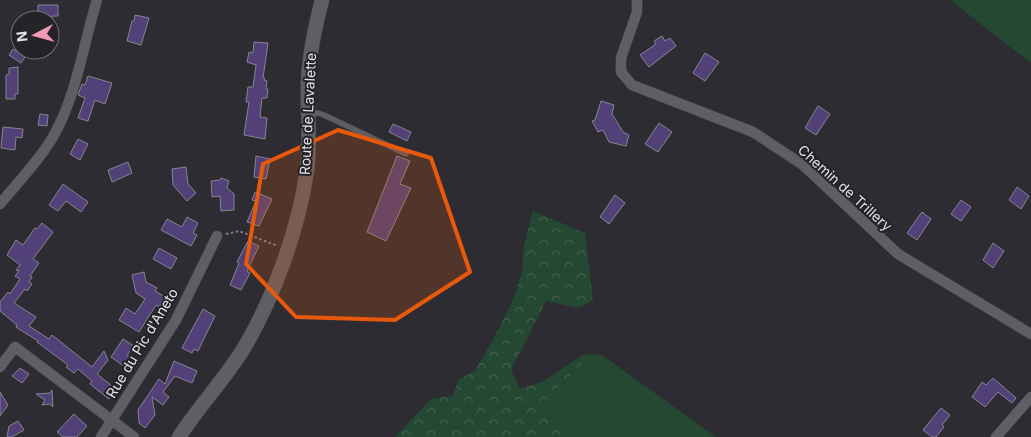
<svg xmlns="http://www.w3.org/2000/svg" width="1031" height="437" font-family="Inter,sans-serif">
  <defs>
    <pattern id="forest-crowns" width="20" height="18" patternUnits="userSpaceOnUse" patternTransform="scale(1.25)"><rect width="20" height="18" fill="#244832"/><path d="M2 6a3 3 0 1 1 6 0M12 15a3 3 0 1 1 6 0" fill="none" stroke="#446250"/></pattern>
  </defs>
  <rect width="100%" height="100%" fill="#2d2c32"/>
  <g fill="#244832">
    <path d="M 950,0 L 1031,0 L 1031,63 Z"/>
    <path d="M 584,354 L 602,355 L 716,437 L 562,437 L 544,405 L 557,389 L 587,359 Z"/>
  </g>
  <path fill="url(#forest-crowns)" d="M 533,211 L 585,233 L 593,300 L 579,308 L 546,301 L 511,370 L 520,389 L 544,381 L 584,354 L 587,359 L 557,389 L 544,405 L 562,437 L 395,437 L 431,399 L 453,396 L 458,380 L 475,371 L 496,334 L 513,300 L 522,273 L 524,246 Z"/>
  <g fill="#514178" stroke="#87858c">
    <path d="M 38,5 L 58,5 L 58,16 L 52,16 L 52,19 L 48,20 L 38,20 Z"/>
    <path d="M 135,15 L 149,18 L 141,45 L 127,41 L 132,21 L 134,21 Z"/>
    <path d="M 662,36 L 665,41 L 670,38 L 676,46 L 649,67 L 640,55 L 656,44 L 654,41 Z"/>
    <path d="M 254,42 L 268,43 L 263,78 L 265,78 L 264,80 L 267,81 L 266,89 L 268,89 L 267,98 L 262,98 L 260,117 L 267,118 L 265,139 L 244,135 L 249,102 L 246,102 L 248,87 L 253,87 L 256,65 L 247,62 L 249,52 L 253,53 Z"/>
    <path d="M 13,49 L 25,57 L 21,63 L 9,55 Z"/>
    <path d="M 705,53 L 719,62 L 705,81 L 693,73 Z"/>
    <path d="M 18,67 L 18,94 L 15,94 L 15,99 L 6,99 L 6,75 L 9,74 L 9,68 Z"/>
    <path d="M 88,76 L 112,83 L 105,104 L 95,100 L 88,121 L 78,118 L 85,98 L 78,95 L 82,84 L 85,85 Z"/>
    <path d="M 601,101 L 614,105 L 612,114 L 623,132 L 629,135 L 626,146 L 609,142 L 603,130 L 598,132 L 592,121 L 595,120 Z"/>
    <path d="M 818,106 L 830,114 L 816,135 L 805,128 Z"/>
    <path d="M 40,114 L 48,115 L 47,126 L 38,125 Z"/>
    <path d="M 659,123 L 672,132 L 658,152 L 645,144 Z"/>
    <path d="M 393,124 L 411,132 L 407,141 L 389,132 Z"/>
    <path d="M 3,127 L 23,129 L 22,138 L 16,137 L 15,150 L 1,148 Z"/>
    <path d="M 78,139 L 88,144 L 80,160 L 70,154 Z"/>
    <path d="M 256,156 L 270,159 L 266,179 L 254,177 Z"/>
    <path d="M 397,156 L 410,161 L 400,184 L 411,188 L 386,241 L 367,232 Z"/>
    <path d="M 128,162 L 132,173 L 112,182 L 108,170 Z"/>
    <path d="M 186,167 L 188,184 L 196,193 L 187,201 L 173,185 L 172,169 Z"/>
    <path d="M 221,178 L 229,181 L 227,188 L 234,194 L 234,210 L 221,211 L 220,196 L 212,197 L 211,181 L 220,180 Z"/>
    <path d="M 63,184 L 88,202 L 81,212 L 66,201 L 58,211 L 49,205 Z"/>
    <path d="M 1017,187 L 1029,196 L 1021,209 L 1009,200 Z"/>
    <path d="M 255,192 L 272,199 L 259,226 L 247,222 L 256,201 L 252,200 Z"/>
    <path d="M 615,195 L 625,203 L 609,224 L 600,217 Z"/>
    <path d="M 961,200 L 971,207 L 961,221 L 951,214 Z"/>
    <path d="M 922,212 L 931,219 L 917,240 L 907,233 Z"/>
    <path d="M 187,217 L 198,223 L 193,233 L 197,235 L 191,246 L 161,230 L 167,219 L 182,227 Z"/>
    <path d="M 42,223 L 53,232 L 33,259 L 39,263 L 30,276 L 32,277 L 29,282 L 32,284 L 27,291 L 25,289 L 14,303 L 36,317 L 29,326 L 49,339 L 52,335 L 92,367 L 104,351 L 108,360 L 97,374 L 116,389 L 109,399 L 90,384 L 92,381 L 78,369 L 74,373 L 66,367 L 68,365 L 37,342 L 38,341 L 16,327 L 17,325 L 0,311 L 0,302 L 8,292 L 10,294 L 20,279 L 15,276 L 19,271 L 16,270 L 20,265 L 7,255 L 16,240 L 23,245 L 35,228 L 37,229 Z"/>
    <path d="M 248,241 L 259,246 L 247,271 L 250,273 L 241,290 L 230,285 L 239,263 L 237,262 Z"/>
    <path d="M 993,243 L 1004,251 L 993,268 L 983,260 Z"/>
    <path d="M 159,248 L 177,258 L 171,269 L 153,259 Z"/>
    <path d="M 144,272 L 146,282 L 157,288 L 155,291 L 165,297 L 159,307 L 156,305 L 139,332 L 119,320 L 126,308 L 135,314 L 145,299 L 136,293 L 132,275 Z"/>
    <path d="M 203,309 L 215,316 L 198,351 L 194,349 L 192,353 L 182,348 Z"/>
    <path d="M 123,339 L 134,346 L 127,355 L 134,359 L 128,369 L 111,357 Z"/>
    <path d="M 174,361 L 197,371 L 192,383 L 175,376 L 163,392 L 169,397 L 163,405 L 152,397 L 155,415 L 145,428 L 139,423 L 138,410 L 159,379 L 165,384 Z"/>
    <path d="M 20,368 L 29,374 L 22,383 L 12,376 Z"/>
    <path d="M 993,378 L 1016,398 L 1012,403 L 998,392 L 985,407 L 972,397 L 982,382 L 986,385 Z"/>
    <path d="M 52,390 L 53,407 L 50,404 L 42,405 L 45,400 L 36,394 L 50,393 Z"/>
    <path d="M 0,392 L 8,405 L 0,416 Z"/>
    <path d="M 941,408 L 950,415 L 942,425 L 944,427 L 936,437 L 932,437 L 923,430 Z"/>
    <path d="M 74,414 L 87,426 L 77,437 L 63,437 L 57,432 Z"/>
    <path d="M 18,421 L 24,430 L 12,437 L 7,437 L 9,426 Z"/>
  </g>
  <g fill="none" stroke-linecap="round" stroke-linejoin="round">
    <g stroke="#4b4a4f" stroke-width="6">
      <path id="lane" d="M 309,113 L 318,113 L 324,115 L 406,154"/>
    </g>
    <g stroke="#4b4a4f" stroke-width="11">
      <g id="street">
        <path d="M 637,0 L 637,12 L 621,58 L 621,72 L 632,85 L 753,132 L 803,165 L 898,254 L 1031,334"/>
        <path d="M 0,204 C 18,182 40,160 54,135 C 77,94 83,45 97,0"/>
        <path d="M 0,367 L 15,347 L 134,437"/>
        <path d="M 101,437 L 176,320 L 217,236"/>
        <path d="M 996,437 L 1031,397"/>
      </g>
    </g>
    <g stroke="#4b4a4f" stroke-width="15">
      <path id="secondary" d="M 179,437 C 199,406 225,379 244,348 C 274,297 299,228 307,170 C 311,141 307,111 308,82 C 309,55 315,27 322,0"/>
    </g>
    <path stroke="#828186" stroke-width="2" stroke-dasharray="2.5 2.5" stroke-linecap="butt" d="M 226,234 L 239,231 L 278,246"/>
    <use href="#lane" stroke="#5f5e64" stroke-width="5"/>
    <use href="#street" stroke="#5f5e64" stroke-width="10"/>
    <use href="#secondary" stroke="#5f5e64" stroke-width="14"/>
  </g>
  <path fill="#e8590c" fill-opacity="0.2" stroke="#e8590c" stroke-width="4" stroke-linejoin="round" d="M 338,130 L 431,158 L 470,272 L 395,320 L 296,317 L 246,264 L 263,164 Z"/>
  <g text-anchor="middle" stroke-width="4" stroke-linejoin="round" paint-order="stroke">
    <g font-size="14" fill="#e2e1e5" stroke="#242328">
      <text transform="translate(308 114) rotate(-87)" y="5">Route de Lavalette</text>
      <text transform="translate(845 188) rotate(42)" y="5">Chemin de Trillery</text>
      <text transform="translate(142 343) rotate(-59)" y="5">Rue du Pic d'Aneto</text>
    </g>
  </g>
  <g transform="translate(35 35) rotate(264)"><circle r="24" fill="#242328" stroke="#706f74"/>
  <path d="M0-4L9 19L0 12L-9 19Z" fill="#f19ab2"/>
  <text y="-8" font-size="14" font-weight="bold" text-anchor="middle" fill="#e2e1e5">N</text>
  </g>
</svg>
